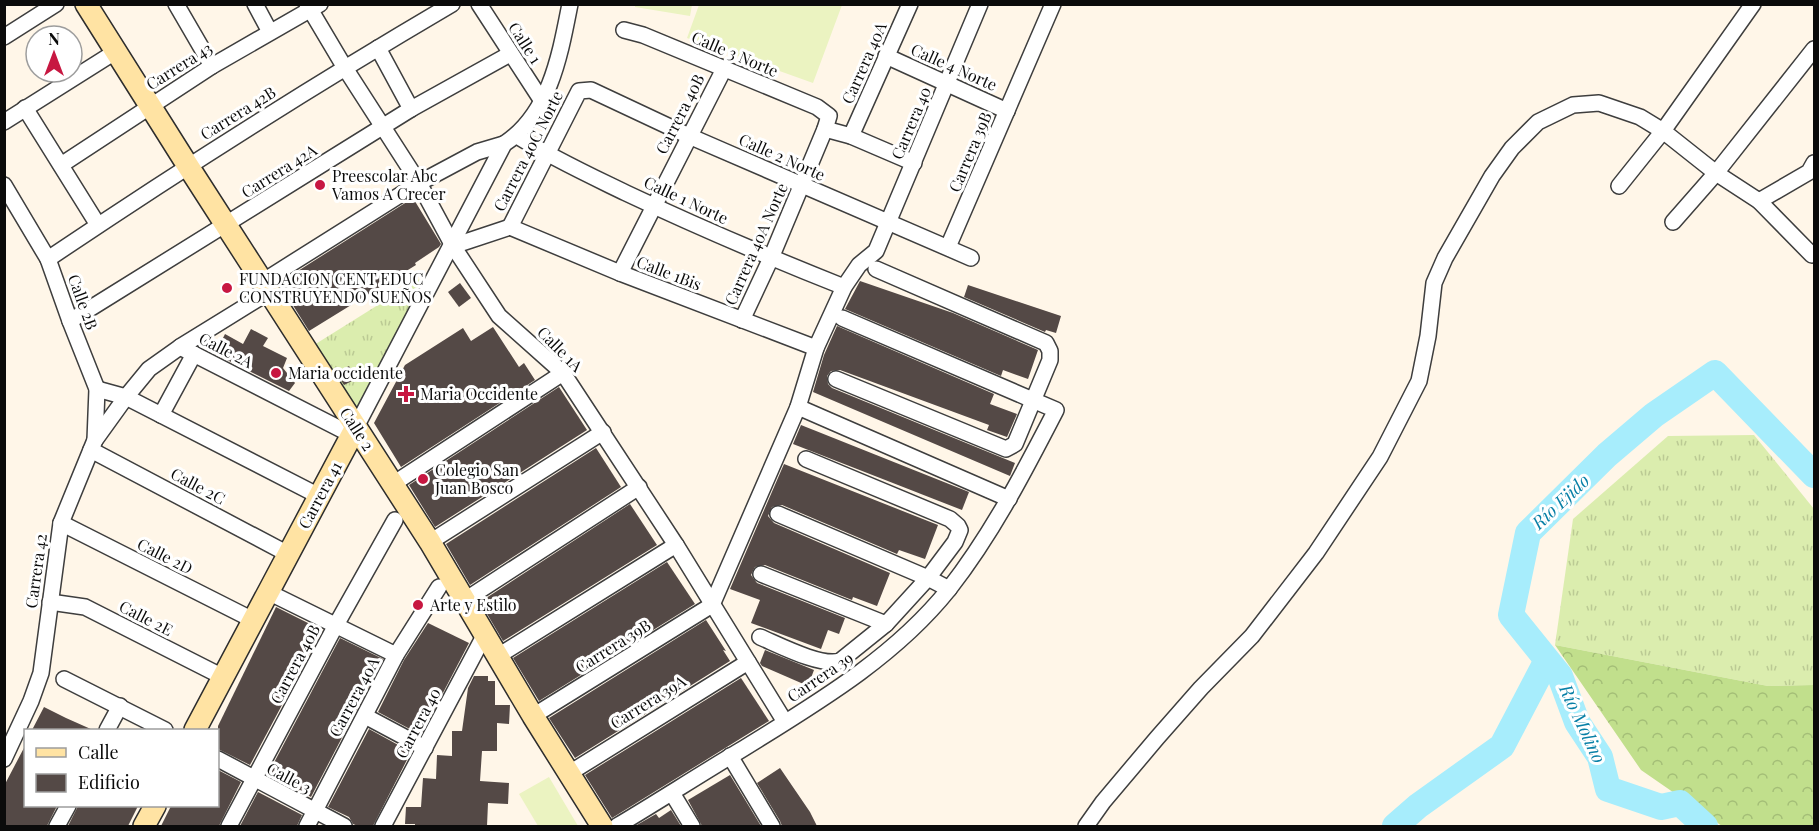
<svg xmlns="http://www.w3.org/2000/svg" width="1819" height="831" font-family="'Playfair Display',serif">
  <defs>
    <pattern id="grass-tufts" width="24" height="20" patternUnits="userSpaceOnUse" patternTransform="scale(1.5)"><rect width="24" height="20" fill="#dbedae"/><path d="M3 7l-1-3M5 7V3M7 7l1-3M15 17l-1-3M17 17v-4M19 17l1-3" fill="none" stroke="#bbca94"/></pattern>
    <pattern id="forest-crowns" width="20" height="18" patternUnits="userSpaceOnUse" patternTransform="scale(1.5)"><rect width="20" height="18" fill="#c1df8c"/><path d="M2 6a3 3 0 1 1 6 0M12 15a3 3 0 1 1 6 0" fill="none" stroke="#a4be77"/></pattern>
  </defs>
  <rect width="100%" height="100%" fill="#fff6e8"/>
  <g fill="url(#grass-tufts)">
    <path d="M 426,275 L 355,413 L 314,345 Z"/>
    <path d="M 1754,435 L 1814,509 L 1814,685 L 1768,686 L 1555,645 L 1573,519 L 1668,436 Z"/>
  </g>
  <path fill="url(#forest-crowns)" d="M 1555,645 L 1768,686 L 1814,685 L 1814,826 L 1722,826 L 1641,770 Z"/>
  <g fill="#ebf3c1">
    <path d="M 635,5 L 635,4 L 692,5 L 690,16 L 635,7 Z"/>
    <path d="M 699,5 L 699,4 L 842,5 L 813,83 L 687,38 Z"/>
    <path d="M 549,777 L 578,826 L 538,826 L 519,794 Z"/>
  </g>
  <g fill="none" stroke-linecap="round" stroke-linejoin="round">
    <g stroke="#a7edfc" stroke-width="26">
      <path d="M 1395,826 L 1418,806 L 1502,746 L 1546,662"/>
      <path d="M 1705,826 L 1680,803 L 1661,807 L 1608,789 L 1600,757 L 1577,722 L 1560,676 L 1511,615 L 1528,533 L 1607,455 L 1654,415 L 1715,373 L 1814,475"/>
    </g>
  </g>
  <g fill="#544946">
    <path d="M 413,198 L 441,244 L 439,247 L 415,263 L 416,265 L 309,331 L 279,283 Z"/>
    <path d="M 860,281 L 953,313 L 1038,350 L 1028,379 L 1003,370 L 1001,376 L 845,309 Z"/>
    <path d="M 460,283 L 471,298 L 459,307 L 448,292 Z"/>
    <path d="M 968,285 L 1061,316 L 1056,333 L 1046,330 L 1045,332 L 964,297 Z"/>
    <path d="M 837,326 L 994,394 L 990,404 L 1017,414 L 1007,437 L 987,430 L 989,425 L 840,370 L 831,371 L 827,376 L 828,384 L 832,388 L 1015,463 L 1010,476 L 813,392 L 824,355 Z"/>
    <path d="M 493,327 L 519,367 L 524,363 L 535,380 L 401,467 L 374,423 L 405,365 L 463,328 L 471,341 Z"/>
    <path d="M 251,329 L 268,338 L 263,346 L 287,358 L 283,368 L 295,383 L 289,391 L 215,354 L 225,334 L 243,344 Z"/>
    <path d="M 349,366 L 356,379 L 344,385 L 336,373 Z"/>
    <path d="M 559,387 L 587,430 L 435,527 L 409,485 Z"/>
    <path d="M 801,425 L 969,492 L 962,510 L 793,444 Z"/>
    <path d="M 596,448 L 621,487 L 470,585 L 446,544 Z"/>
    <path d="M 784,464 L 938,525 L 925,559 L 899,550 L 897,554 L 782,505 L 772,507 L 768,516 L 774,523 L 890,573 L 877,606 L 853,597 L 852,600 L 765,565 L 755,567 L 751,575 L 757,583 L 845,618 L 839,634 L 828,630 L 821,649 L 751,623 L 760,600 L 730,589 Z"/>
    <path d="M 630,504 L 657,545 L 503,641 L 480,602 Z"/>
    <path d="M 667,562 L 695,604 L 539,701 L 513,658 Z"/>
    <path d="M 276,607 L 322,630 L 250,765 L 218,749 L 218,726 Z"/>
    <path d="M 706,620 L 726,651 L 723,650 L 730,661 L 575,758 L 549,718 Z"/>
    <path d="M 428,623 L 469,643 L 421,735 L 378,712 L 404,660 Z"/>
    <path d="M 340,638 L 383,659 L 311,797 L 268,774 Z"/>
    <path d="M 765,650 L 814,670 L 808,686 L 762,666 L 760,663 Z"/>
    <path d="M 474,676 L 488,676 L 488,681 L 495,681 L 495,705 L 510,705 L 509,724 L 497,723 L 497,751 L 482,751 L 480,781 L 509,783 L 508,804 L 488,803 L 487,826 L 415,826 L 415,824 L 405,824 L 406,807 L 421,807 L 423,778 L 436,779 L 437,755 L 452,756 L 452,731 L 462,731 L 468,688 Z"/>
    <path d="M 741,678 L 769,721 L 612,818 L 585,775 Z"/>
    <path d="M 44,707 L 66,718 L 93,730 L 32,730 Z"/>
    <path d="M 369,729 L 411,752 L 373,826 L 358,826 L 353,824 L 349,817 L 328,807 Z"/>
    <path d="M 26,744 L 26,806 L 57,806 L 47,826 L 4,826 L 4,786 Z"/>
    <path d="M 780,768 L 810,812 L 817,826 L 782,826 L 780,821 L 757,783 Z"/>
    <path d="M 218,770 L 241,782 L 219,826 L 161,826 L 171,806 L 218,806 Z"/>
    <path d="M 730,775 L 761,826 L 702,826 L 688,800 Z"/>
    <path d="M 258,792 L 302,815 L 297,826 L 240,826 Z"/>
    <path d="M 78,806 L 138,806 L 128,826 L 68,826 Z"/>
    <path d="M 671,810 L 681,826 L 635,826 L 656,814 L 659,818 Z"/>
  </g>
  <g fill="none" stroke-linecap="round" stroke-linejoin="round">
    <g stroke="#3e3e3e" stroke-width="18">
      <g id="street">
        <path d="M 176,4 L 212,66"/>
        <path d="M 255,4 L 270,32"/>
        <path d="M 307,4 L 345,68 L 419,183 L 453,246 L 499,316 L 563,373 L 676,545 L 785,722"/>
        <path d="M 479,4 L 542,101"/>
        <path d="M 624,30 L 643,35 L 817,107 L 829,116 L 825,129 L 771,258 L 742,320"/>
        <path d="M 4,37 L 56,4"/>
        <path d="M 378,48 L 411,109"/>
        <path d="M 886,56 L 1007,111"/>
        <path d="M 25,108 L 98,225"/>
        <path d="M 4,122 L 115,52"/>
        <path d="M 825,129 L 851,136 L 914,163"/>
        <path d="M 517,136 C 552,158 589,175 626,193 C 698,227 771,258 844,287"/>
        <path d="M 851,136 L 910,4"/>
        <path d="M 61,165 L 212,66 L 320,4"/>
        <path d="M 4,185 L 48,259 L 70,321 L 97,389 L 95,440"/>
        <path d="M 1619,186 L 1663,131 L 1753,4"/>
        <path d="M 1759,201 L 1809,172 L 1814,163"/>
        <path d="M 1673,222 L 1716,173 L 1814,49"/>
        <path d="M 510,227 L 579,91 L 591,90 L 689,136 L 971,258"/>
        <path d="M 510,227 L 620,273 L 816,348"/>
        <path d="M 453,246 L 510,227"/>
        <path d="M 948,247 L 1053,4"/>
        <path d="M 48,259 C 180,170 314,85 452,4"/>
        <path d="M 620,273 L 724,69"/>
        <path d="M 262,282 L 419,183 L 477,152 L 504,144"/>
        <path d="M 70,321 L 411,109 L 510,54"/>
        <path d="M 180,347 L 352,435"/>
        <path d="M 836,379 L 1006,449 L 1015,444 L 1050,360 L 1050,351 L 1046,343 L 876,269"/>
        <path d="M 97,389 L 126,397 L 319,496"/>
        <path d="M 798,407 L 1009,499"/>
        <path d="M 161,415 L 194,354"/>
        <path d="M 356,427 L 504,144 C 550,114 560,55 570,4"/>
        <path d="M 91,450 L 288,554"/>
        <path d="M 393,484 L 563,373"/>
        <path d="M 778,514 L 928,578 L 949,589"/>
        <path d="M 61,523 L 253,620"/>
        <path d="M 430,542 L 603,432"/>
        <path d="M 761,574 L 886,624"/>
        <path d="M 268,592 L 396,655"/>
        <path d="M 465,600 L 639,487"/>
        <path d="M 50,602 L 85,607 L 223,677"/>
        <path d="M 760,637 C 779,645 821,667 840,661 L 886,624 L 928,578 L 955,542 L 960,530 L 958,526 L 950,519 L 806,459"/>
        <path d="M 498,656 L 676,545"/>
        <path d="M 64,679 L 165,730"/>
        <path d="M 365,716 L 425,748"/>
        <path d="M 533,716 L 712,605 L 798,407 L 816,348 L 844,287 L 859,265 L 876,251 L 980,4"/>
        <path d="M 107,730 L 120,706"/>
        <path d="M 730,756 L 772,826"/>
        <path d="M 4,759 L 31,701 L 41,673 L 61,523 L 95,440 L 126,397 L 149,369 L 180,347 L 269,292"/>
        <path d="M 218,759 L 344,826"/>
        <path d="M 568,774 L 748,662"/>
        <path d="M 672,793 L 692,826"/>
        <path d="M 57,826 L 68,806"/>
        <path d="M 229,826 L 336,625 L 395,520"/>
        <path d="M 307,826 L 396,655 L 439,587"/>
        <path d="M 383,826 L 484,636"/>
        <path d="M 617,826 C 659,801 699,775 741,750 C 815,704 894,658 949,589 C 992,534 1024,472 1056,410 L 842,318"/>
        <path d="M 1086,826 L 1103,802 L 1157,738 L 1201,688 L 1252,636 L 1316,553 L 1380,457 L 1419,381 L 1428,336 L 1434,283 L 1445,258 L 1492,176 L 1512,148 L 1538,122 L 1573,105 L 1599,103 L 1640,117 L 1663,131 L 1716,173 L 1759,201 L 1812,255"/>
      </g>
    </g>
    <g stroke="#2d2d2d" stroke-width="24">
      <g id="secondary">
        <path d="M 86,4 L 188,166 L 430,542 L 533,716 L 602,826"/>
        <path d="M 195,730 L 356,427"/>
        <path d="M 144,826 L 155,806"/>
      </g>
    </g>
    <use href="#street" stroke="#fff" stroke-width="15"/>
    <use href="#secondary" stroke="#ffe3a3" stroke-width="21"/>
  </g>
  <g fill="#c71741" stroke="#fff" stroke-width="2">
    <circle cx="320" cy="185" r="6"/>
    <circle cx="227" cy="288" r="6"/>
    <circle cx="276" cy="373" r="6"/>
    <path d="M403 385h6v6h6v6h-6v6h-6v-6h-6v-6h6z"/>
    <circle cx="423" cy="479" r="6"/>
    <circle cx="418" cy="605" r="6"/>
  </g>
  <g text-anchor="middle" stroke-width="6" stroke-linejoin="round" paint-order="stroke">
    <g font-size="16" fill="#0b0b0b" stroke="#fff">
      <text transform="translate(525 43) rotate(57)" y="6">Calle 1</text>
      <text transform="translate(735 54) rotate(23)" y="6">Calle 3 Norte</text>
      <text transform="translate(864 63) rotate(-66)" y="6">Carrera 40A</text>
      <text transform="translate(179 66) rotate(-32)" y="6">Carrera 43</text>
      <text transform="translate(954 67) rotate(24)" y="6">Calle 4 Norte</text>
      <text transform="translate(238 113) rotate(-32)" y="6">Carrera 42B</text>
      <text transform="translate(680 114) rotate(-63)" y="6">Carrera 40B</text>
      <text transform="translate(911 123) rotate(-67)" y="6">Carrera 40</text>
      <text transform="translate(528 151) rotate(-63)" y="6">Carrera 40C Norte</text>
      <text transform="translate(970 152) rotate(-67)" y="6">Carrera 39B</text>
      <text transform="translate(782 157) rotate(24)" y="6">Calle 2 Norte</text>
      <text transform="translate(279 171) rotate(-32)" y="6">Carrera 42A</text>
      <text transform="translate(686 200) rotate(25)" y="6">Calle 1 Norte</text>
      <text transform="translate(756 244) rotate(-66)" y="6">Carrera 40A Norte</text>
      <text transform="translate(669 273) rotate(21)" y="6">Calle 1Bis</text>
      <text transform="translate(83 302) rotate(70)" y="6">Calle 2B</text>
      <text transform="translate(560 349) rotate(45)" y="6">Calle 1A</text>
      <text transform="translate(226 350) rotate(27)" y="6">Calle 2A</text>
      <text transform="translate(357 429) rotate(57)" y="6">Calle 2</text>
      <text transform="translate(198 486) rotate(28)" y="6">Calle 2C</text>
      <text transform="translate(320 495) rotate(-62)" y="6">Carrera 41</text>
      <text transform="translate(165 556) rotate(27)" y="6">Calle 2D</text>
      <text transform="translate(36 571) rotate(-82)" y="6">Carrera 42</text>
      <text transform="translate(146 618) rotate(27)" y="6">Calle 2E</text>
      <text transform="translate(613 646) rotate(-32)" y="6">Carrera 39B</text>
      <text transform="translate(295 664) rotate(-62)" y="6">Carrera 40B</text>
      <text transform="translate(820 677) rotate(-34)" y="6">Carrera 39</text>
      <text transform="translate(354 697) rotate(-62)" y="6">Carrera 40A</text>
      <text transform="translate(648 702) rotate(-32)" y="6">Carrera 39A</text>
      <text transform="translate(418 723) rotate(-62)" y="6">Carrera 40</text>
      <text transform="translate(289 778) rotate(28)" y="6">Calle 3</text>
    </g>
    <g font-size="16" fill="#0b0b0b" stroke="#fff" text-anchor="start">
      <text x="332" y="182">Preescolar Abc<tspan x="332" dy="18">Vamos A Crecer</tspan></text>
      <text x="239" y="285">FUNDACION CENT EDUC<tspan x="239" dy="18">CONSTRUYENDO SUEÑOS</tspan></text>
      <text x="288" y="379">Maria occidente</text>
      <text x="420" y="400">Maria Occidente</text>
      <text x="435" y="476">Colegio San<tspan x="435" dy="18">Juan Bosco</tspan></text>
      <text x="430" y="611">Arte y Estilo</text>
    </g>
    <g font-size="18" font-style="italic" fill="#0980a7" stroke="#fff">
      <text transform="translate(1561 502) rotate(-43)" y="6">Río Ejido</text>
      <text transform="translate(1582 724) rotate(65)" y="6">Río Molino</text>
    </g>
  </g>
  <rect width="1819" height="831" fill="none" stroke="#0b0b0b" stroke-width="12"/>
  <rect x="24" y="729" width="195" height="78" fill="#ffffff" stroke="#9d9d9d" stroke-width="1.5"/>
  <rect x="36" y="748" width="30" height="9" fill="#ffe3a3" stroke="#9d9d9d" stroke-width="1.5"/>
  <text x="78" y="759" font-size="18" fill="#0b0b0b">Calle</text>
  <rect x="36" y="774" width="30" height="18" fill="#544946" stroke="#9d9d9d" stroke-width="1.5"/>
  <text x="78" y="789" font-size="18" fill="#0b0b0b">Edificio</text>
  <g transform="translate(54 54)"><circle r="28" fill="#ffffff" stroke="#9d9d9d" stroke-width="1.5"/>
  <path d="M0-4.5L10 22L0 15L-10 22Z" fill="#c71741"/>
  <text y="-9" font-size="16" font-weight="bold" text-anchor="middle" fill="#0b0b0b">N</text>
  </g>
</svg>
